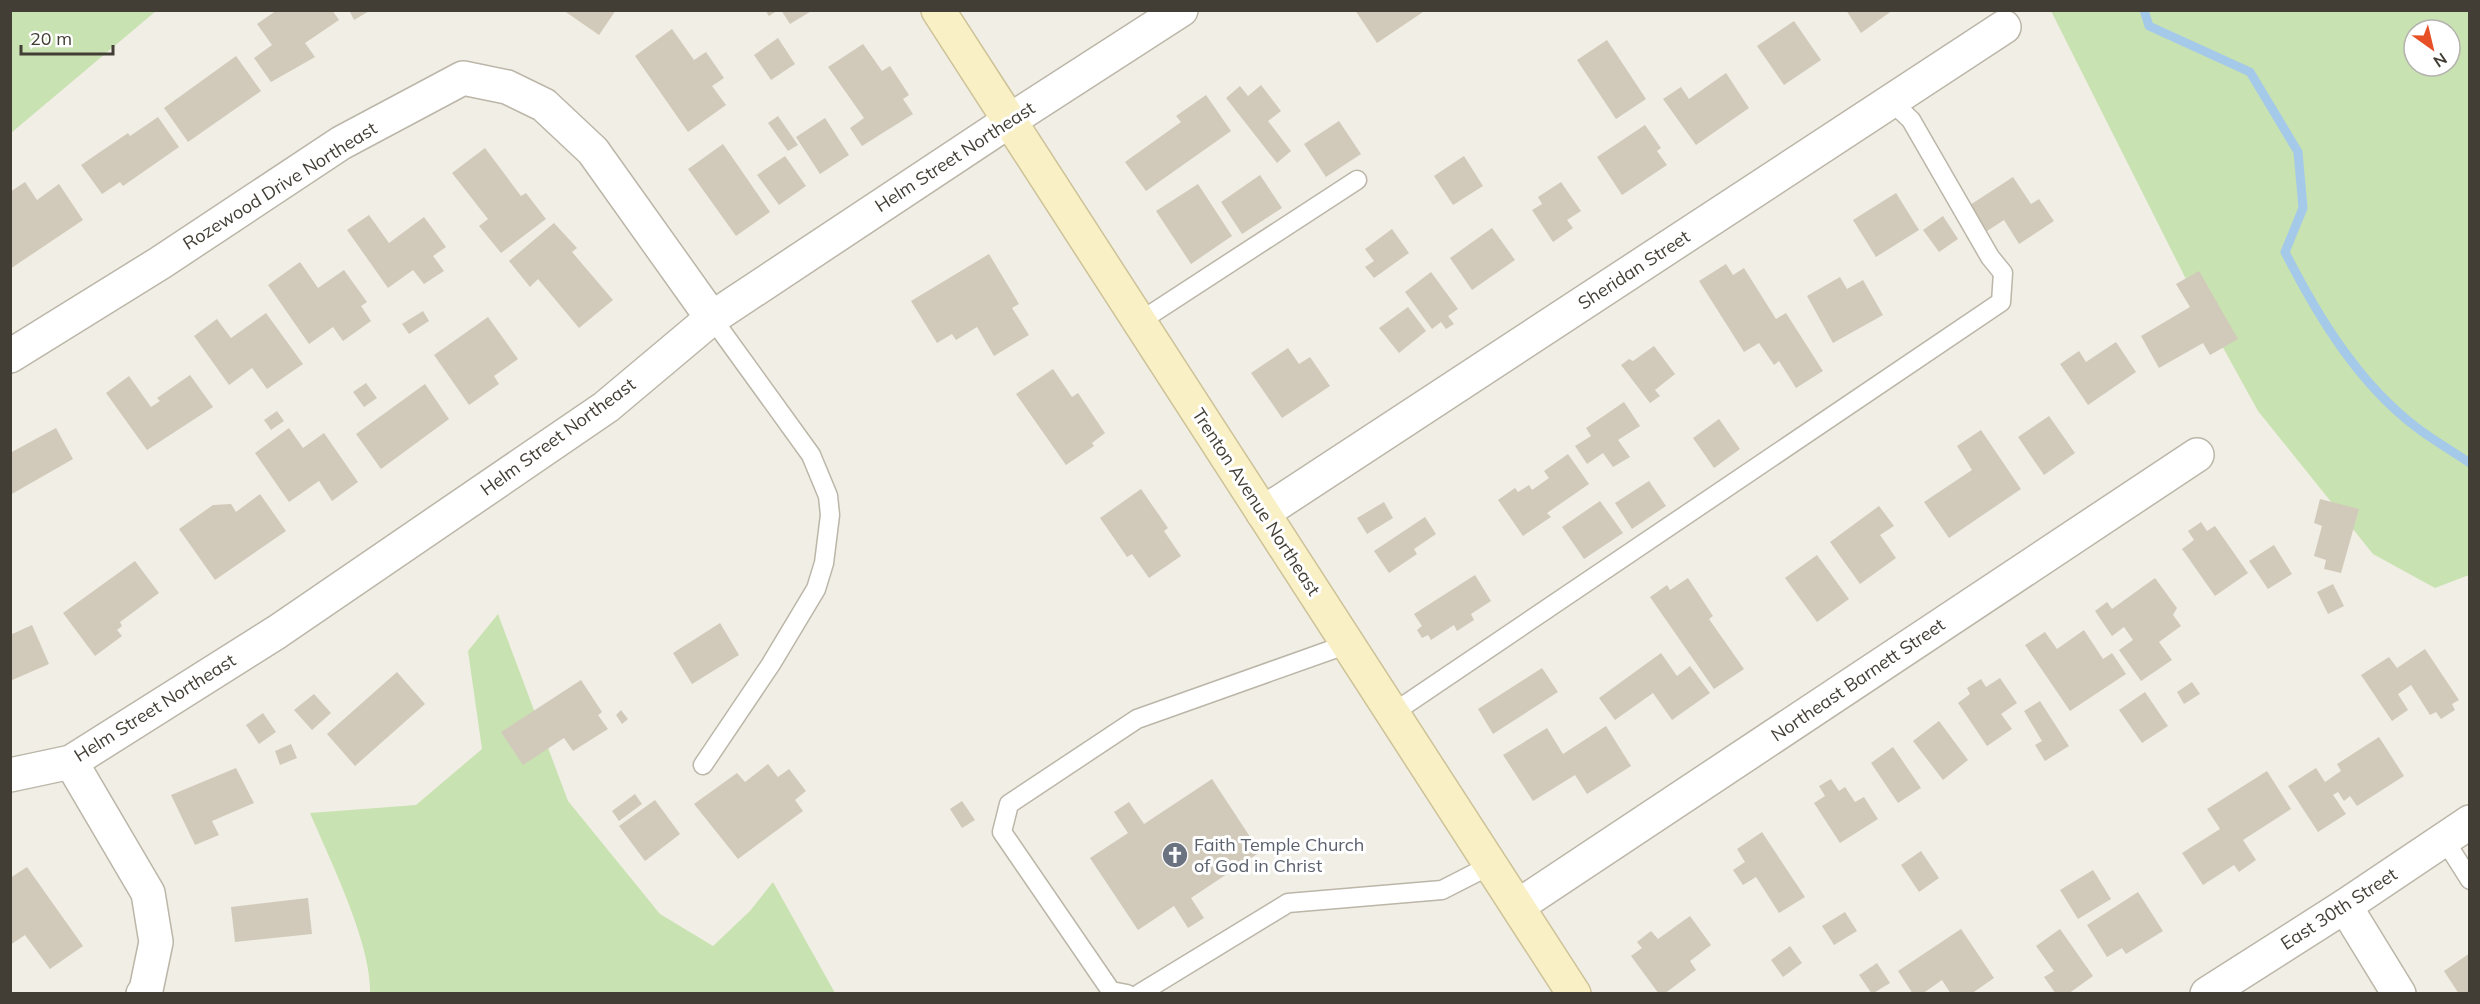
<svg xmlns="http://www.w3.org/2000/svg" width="2480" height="1004" font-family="Mulish,sans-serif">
  <rect width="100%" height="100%" fill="#f1eee5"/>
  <g fill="#c9e2b1" fill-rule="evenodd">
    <path d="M 11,10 L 156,10 L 156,11 L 11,133 Z"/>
    <path d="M 2051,11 L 2469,11 L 2469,575 L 2435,588 L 2373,554 L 2258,411 L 2194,295 ZM 2414,30 L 2450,30 L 2450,66 L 2414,66 Z"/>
    <path d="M 498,614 L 568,801 L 660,914 L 713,946 L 750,911 L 773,882 L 835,993 L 370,993 C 372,945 330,860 310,813 L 416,805 L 482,749 L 468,651 Z"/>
  </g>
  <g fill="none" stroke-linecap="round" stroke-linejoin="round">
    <path stroke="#a5c9e9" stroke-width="9" d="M 2144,10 L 2149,26 L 2250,72 L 2298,152 L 2303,208 L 2285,252 C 2317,315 2358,383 2416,427 C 2433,440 2452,451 2470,463"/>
  </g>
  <g fill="#d1cabb">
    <path d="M 277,10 L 332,10 L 339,20 L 305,43 L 315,57 L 271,82 L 254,58 L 272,45 L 257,24 Z"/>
    <path d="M 349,10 L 371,10 L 354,20 Z"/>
    <path d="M 563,10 L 616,10 L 599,35 Z"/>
    <path d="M 765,10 L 778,10 L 769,16 Z"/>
    <path d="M 781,10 L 813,10 L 790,24 Z"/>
    <path d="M 1355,10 L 1426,10 L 1377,43 Z"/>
    <path d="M 1846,10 L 1893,10 L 1861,33 Z"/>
    <path d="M 1794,21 L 1821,60 L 1784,85 L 1757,46 Z"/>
    <path d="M 672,29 L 694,60 L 706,52 L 724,78 L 712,86 L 726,105 L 688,132 L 635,56 Z"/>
    <path d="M 778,38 L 795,64 L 771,80 L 754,55 Z"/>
    <path d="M 1607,40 L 1646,99 L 1616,119 L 1577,60 Z"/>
    <path d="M 863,44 L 882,71 L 890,66 L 909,95 L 903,99 L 913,114 L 862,146 L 850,128 L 864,118 L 828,67 Z"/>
    <path d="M 236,56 L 261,91 L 188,142 L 164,108 Z"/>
    <path d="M 1726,73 L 1749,108 L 1696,145 L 1663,99 L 1681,87 L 1689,99 Z"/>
    <path d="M 1261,85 L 1281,111 L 1268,121 L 1291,151 L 1277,163 L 1226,98 L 1240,86 L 1248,96 Z"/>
    <path d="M 1206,95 L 1231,131 L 1146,191 L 1125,162 L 1181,122 L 1176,116 Z"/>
    <path d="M 778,116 L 798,145 L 788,151 L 768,123 Z"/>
    <path d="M 158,117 L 179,147 L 123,186 L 120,182 L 102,194 L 81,165 L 128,133 L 130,136 Z"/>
    <path d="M 825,118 L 849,155 L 820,174 L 796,137 Z"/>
    <path d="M 1339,121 L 1361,154 L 1326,177 L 1304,144 Z"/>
    <path d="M 1645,125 L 1661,148 L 1657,151 L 1667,165 L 1622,195 L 1597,157 Z"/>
    <path d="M 723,144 L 770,212 L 736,236 L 688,169 Z"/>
    <path d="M 485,148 L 521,196 L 526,193 L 546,219 L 501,253 L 479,226 L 488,219 L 452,173 Z"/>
    <path d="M 785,156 L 806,186 L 779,205 L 757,175 Z"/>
    <path d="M 1464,156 L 1483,186 L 1453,205 L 1434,176 Z"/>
    <path d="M 1260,175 L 1282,208 L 1242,234 L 1221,202 Z"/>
    <path d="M 2013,177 L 2031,204 L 2039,199 L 2054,221 L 2019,244 L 2004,220 L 1984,233 L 1967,207 Z"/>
    <path d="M 25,182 L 37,200 L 59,184 L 83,220 L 10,269 L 10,192 Z"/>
    <path d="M 1561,182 L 1581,211 L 1567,220 L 1573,228 L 1553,242 L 1532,210 L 1542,204 L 1538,197 Z"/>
    <path d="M 1198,184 L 1232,236 L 1191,264 L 1156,211 Z"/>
    <path d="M 1896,193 L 1919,230 L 1876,257 L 1853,220 Z"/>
    <path d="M 369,215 L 389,243 L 424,217 L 446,247 L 433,256 L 444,271 L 424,284 L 413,270 L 388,288 L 347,230 Z"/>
    <path d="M 1943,216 L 1958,239 L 1939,252 L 1923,230 Z"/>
    <path d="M 554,223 L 577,248 L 572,252 L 613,300 L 579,328 L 538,279 L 530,287 L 509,261 Z"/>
    <path d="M 1492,228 L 1515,260 L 1472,290 L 1450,258 Z"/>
    <path d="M 1392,229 L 1409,253 L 1374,278 L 1365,267 L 1374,261 L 1365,249 Z"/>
    <path d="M 989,254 L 1019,304 L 1012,308 L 1029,335 L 994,356 L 977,327 L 956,340 L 952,334 L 937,343 L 911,301 Z"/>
    <path d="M 300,262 L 318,288 L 344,270 L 367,302 L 361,306 L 371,321 L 343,341 L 333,327 L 309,344 L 268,285 Z"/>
    <path d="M 1726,264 L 1733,275 L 1744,268 L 1776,319 L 1786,313 L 1823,371 L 1796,388 L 1779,361 L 1774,365 L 1759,343 L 1744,352 L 1699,281 Z"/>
    <path d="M 2199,271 L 2238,339 L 2210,355 L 2203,343 L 2159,368 L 2141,336 L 2190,307 L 2176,284 Z"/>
    <path d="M 1431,272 L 1458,309 L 1448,316 L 1454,324 L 1446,329 L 1441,322 L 1432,329 L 1405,292 Z"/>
    <path d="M 1840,277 L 1847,289 L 1863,280 L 1883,315 L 1833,343 L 1807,296 Z"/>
    <path d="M 1408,307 L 1426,331 L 1399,353 L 1379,328 Z"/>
    <path d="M 423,311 L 429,321 L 409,334 L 402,324 Z"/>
    <path d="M 266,313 L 303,364 L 267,389 L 252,368 L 229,385 L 194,336 L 217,319 L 231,338 Z"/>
    <path d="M 488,317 L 518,359 L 494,376 L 499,384 L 469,405 L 434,355 Z"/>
    <path d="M 2116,342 L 2136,372 L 2088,405 L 2060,364 L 2079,351 L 2086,362 Z"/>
    <path d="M 1654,346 L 1675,374 L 1655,390 L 1660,396 L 1650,403 L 1621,365 L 1629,359 L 1633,361 Z"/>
    <path d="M 1288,348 L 1299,364 L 1310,357 L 1330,386 L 1282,418 L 1251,373 Z"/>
    <path d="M 1053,369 L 1072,397 L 1078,393 L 1105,433 L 1092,443 L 1094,446 L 1066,465 L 1016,394 Z"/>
    <path d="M 190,375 L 213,407 L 147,450 L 106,393 L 129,376 L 151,407 L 160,401 L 157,398 Z"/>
    <path d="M 366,383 L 377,398 L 364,407 L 353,392 Z"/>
    <path d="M 425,384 L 449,419 L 381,469 L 356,434 Z"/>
    <path d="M 1624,402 L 1640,426 L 1618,440 L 1630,457 L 1613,467 L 1603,453 L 1587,464 L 1575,446 L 1591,436 L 1586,428 Z"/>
    <path d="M 277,411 L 284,421 L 271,430 L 264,420 Z"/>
    <path d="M 2049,416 L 2075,453 L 2044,475 L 2018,437 Z"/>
    <path d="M 1719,419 L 1740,449 L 1714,468 L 1693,438 Z"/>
    <path d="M 56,428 L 73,459 L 10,495 L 10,453 Z"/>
    <path d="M 289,428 L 303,448 L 324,433 L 358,482 L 332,501 L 319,481 L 289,502 L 255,453 Z"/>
    <path d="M 1981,430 L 2021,489 L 1949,538 L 1924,502 L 1972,470 L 1957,446 Z"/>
    <path d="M 1568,454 L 1589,484 L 1547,513 L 1551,517 L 1523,536 L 1498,500 L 1515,488 L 1518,492 L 1529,485 L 1532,490 L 1549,478 L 1544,471 Z"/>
    <path d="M 1649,481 L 1666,506 L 1632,529 L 1615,503 Z"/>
    <path d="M 1141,489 L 1168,528 L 1164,531 L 1181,556 L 1149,578 L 1132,554 L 1127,557 L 1100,518 Z"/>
    <path d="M 260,494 L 286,531 L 215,580 L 179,529 L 213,505 L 231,504 L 236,512 Z"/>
    <path d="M 2320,499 L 2359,509 L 2341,573 L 2324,569 L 2326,560 L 2314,556 L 2322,526 L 2314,523 Z"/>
    <path d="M 1600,501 L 1623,533 L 1584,559 L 1562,527 Z"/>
    <path d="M 1384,502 L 1393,518 L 1367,534 L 1357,518 Z"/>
    <path d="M 1879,506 L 1894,526 L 1880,535 L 1896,558 L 1860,584 L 1830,542 Z"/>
    <path d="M 1425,517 L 1436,534 L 1414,549 L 1417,554 L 1389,573 L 1374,551 Z"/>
    <path d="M 2201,522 L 2207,531 L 2215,526 L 2248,573 L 2215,596 L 2182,549 L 2194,540 L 2188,531 Z"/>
    <path d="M 2274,545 L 2292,574 L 2268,589 L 2249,561 Z"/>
    <path d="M 1817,555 L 1849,599 L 1817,622 L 1785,578 Z"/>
    <path d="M 135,561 L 159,593 L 120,622 L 122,626 L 117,630 L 122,636 L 95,656 L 63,613 Z"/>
    <path d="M 1475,575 L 1491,601 L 1471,614 L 1474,620 L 1457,631 L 1454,625 L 1431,640 L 1428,635 L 1422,638 L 1417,630 L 1422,626 L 1414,614 Z"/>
    <path d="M 1688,578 L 1713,616 L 1709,619 L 1744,669 L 1714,689 L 1650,597 L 1667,585 L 1670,590 Z"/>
    <path d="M 2155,578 L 2177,608 L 2173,615 L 2181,626 L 2159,642 L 2172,660 L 2141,681 L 2119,650 L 2133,640 L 2124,627 L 2112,636 L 2095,611 L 2107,602 L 2112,609 Z"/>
    <path d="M 2333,584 L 2344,606 L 2328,614 L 2317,592 Z"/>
    <path d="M 720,623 L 739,655 L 692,684 L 673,653 Z"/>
    <path d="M 32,625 L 49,664 L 10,681 L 10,635 Z"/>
    <path d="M 2084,630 L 2103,659 L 2112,653 L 2126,674 L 2070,711 L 2025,645 L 2045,632 L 2057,649 Z"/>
    <path d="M 2425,649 L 2459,700 L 2452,704 L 2455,710 L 2441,719 L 2436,712 L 2430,715 L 2411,685 L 2398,694 L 2408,710 L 2392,721 L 2361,675 L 2389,657 L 2397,668 Z"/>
    <path d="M 1661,653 L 1677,676 L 1690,666 L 1710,693 L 1672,720 L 1653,693 L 1615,720 L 1599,698 Z"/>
    <path d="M 1542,668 L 1558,692 L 1493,734 L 1478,709 Z"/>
    <path d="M 397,672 L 425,704 L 355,766 L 327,734 Z"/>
    <path d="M 2000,678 L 2017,703 L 2001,714 L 2012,729 L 1987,746 L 1958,703 L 1970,694 L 1967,688 L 1981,679 L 1986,687 Z"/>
    <path d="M 581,680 L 602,712 L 598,715 L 608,729 L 573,751 L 564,738 L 523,765 L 501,732 Z"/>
    <path d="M 2192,682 L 2200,694 L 2184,704 L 2177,692 Z"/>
    <path d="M 2145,692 L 2168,726 L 2142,743 L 2119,710 Z"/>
    <path d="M 314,694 L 331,713 L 312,730 L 294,710 Z"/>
    <path d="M 2040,701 L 2069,746 L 2045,761 L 2035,745 L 2042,741 L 2024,711 Z"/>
    <path d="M 621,710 L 628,719 L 622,724 L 616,715 Z"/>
    <path d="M 263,713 L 276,732 L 259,744 L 246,725 Z"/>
    <path d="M 1939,721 L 1968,760 L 1943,780 L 1913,741 Z"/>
    <path d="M 1606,726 L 1631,766 L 1587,794 L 1575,775 L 1533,801 L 1503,755 L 1547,728 L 1563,754 Z"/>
    <path d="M 2379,737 L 2404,776 L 2357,806 L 2350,796 L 2344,801 L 2338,792 L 2333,795 L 2346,814 L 2318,832 L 2288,786 L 2316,768 L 2325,782 L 2341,771 L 2337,764 Z"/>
    <path d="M 291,744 L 297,758 L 280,765 L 275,751 Z"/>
    <path d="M 1893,747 L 1921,788 L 1898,803 L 1871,763 Z"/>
    <path d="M 768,764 L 778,777 L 789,769 L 806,791 L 795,800 L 803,811 L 738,859 L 694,804 L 737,773 L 745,782 Z"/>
    <path d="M 236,768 L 254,803 L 212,821 L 219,835 L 195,845 L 171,795 Z"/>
    <path d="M 2267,771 L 2291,809 L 2243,840 L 2256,860 L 2239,872 L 2234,865 L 2203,885 L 2182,853 L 2220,829 L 2207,809 Z"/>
    <path d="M 1212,779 L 1260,852 L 1191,898 L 1204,918 L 1188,928 L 1174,906 L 1138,930 L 1090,858 L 1128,833 L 1114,812 L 1129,802 L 1144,824 Z"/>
    <path d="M 1831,779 L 1839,791 L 1845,787 L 1855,802 L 1864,797 L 1878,819 L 1840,843 L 1814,803 L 1825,796 L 1819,786 Z"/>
    <path d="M 635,794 L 642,804 L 619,821 L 612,811 Z"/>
    <path d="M 655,800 L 680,834 L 645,861 L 619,826 Z"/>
    <path d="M 962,801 L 975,820 L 962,828 L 950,809 Z"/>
    <path d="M 1762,832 L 1805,897 L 1779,913 L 1756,877 L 1743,885 L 1733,870 L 1745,862 L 1737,849 Z"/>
    <path d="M 1921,851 L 1939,878 L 1919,892 L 1901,865 Z"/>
    <path d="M 27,867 L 83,946 L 50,969 L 25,935 L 10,945 L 10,878 Z"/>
    <path d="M 2093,870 L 2111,899 L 2078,919 L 2060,890 Z"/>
    <path d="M 2138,892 L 2163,931 L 2126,954 L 2122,948 L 2107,957 L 2087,925 Z"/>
    <path d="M 308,898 L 312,934 L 235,942 L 231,907 Z"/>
    <path d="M 1845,912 L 1857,931 L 1834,945 L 1822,926 Z"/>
    <path d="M 1690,916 L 1711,945 L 1690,961 L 1696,970 L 1664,994 L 1659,994 L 1631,956 L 1642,948 L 1637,942 L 1651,931 L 1658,939 Z"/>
    <path d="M 1961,929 L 1994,978 L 1971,994 L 1951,994 L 1942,980 L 1922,994 L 1913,994 L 1898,971 Z"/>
    <path d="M 2060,929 L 2093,976 L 2068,994 L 2056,994 L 2044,977 L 2054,971 L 2036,946 Z"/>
    <path d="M 1790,946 L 1802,963 L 1783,977 L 1771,960 Z"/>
    <path d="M 2470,953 L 2470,994 L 2459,994 L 2444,971 Z"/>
    <path d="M 1877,963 L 1890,983 L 1872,994 L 1859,975 Z"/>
  </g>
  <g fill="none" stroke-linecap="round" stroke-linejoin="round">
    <g stroke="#bbb6a8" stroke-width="21">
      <g id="lane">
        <path d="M 1139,322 L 1357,180"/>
        <path d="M 1393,713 L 2001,302 L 2003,273 L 1990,257 L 1911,120 L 1891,101"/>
        <path d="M 703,765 L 771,664 L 816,589 L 824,563 L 830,515 L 828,496 L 811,455 L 712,318"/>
        <path d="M 2444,839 L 2470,880"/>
        <path d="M 1127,994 L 1111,991 L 1002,832 L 1009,804 L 1137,719 L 1348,644"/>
        <path d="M 1139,994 L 1288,903 L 1442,890 L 1491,865"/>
      </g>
    </g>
    <g stroke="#bbb6a8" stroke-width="36">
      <g id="street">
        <path d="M 10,356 L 160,263 L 341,143 L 463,78 L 507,87 L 544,105 L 593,151 L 712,318"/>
        <path d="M 1263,513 L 2004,27"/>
        <path d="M 71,762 L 148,893 L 156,942 L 146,990 L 143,994"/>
        <path d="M 10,775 L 71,762 L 277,632 L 606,407 L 712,318 L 1009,121 L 1181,10"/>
        <path d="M 1518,906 L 2197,455"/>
        <path d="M 2345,906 L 2399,994"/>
        <path d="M 2207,994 L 2345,906 L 2470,822"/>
      </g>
    </g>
    <g stroke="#cdc298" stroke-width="36">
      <path id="secondary" d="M 938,10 L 1574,994"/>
    </g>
    <use href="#lane" stroke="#fff" stroke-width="18"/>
    <use href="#street" stroke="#fff" stroke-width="33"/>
    <use href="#secondary" stroke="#f9f0c6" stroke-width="33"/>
  </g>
  <defs>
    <g id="church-disc" transform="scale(1.35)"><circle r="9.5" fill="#6b7280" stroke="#fff"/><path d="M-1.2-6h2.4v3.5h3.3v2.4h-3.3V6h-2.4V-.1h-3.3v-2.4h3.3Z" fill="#fff"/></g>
  </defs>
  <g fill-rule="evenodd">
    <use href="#church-disc" x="1175" y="855"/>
  </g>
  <g text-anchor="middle" stroke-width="6" stroke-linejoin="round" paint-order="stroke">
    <g font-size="18" fill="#423e35" stroke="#fff">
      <text transform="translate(955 157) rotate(-33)" y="6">Helm Street Northeast</text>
      <text transform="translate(280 186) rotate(-32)" y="6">Rozewood Drive Northeast</text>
      <text transform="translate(1634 270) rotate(-33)" y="6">Sheridan Street</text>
      <text transform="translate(558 437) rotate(-36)" y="6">Helm Street Northeast</text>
      <text transform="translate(1256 502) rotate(57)" y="6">Trenton Avenue Northeast</text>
      <text transform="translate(1858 680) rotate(-34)" y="6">Northeast Barnett Street</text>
      <text transform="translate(155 708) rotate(-32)" y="6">Helm Street Northeast</text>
      <text transform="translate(2339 909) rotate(-33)" y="6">East 30th Street</text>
    </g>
    <g font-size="18" fill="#5b616d" stroke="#fff" text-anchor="start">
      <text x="1194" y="851">Faith Temple Church<tspan x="1194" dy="21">of God in Christ</tspan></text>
    </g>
  </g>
  <rect width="2480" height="1004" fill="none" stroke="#423e35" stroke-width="24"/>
  <g transform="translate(2432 48) rotate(146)"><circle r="28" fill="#ffffff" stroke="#b3b2ae" stroke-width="1.5"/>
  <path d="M0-4.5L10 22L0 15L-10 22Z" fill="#e74f26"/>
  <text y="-9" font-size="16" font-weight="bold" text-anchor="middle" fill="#423e35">N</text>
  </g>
  <path d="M21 45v9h92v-9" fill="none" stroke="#423e35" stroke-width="3"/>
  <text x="30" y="45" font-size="18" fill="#423e35" stroke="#ffffff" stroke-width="4.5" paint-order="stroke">20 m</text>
</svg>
